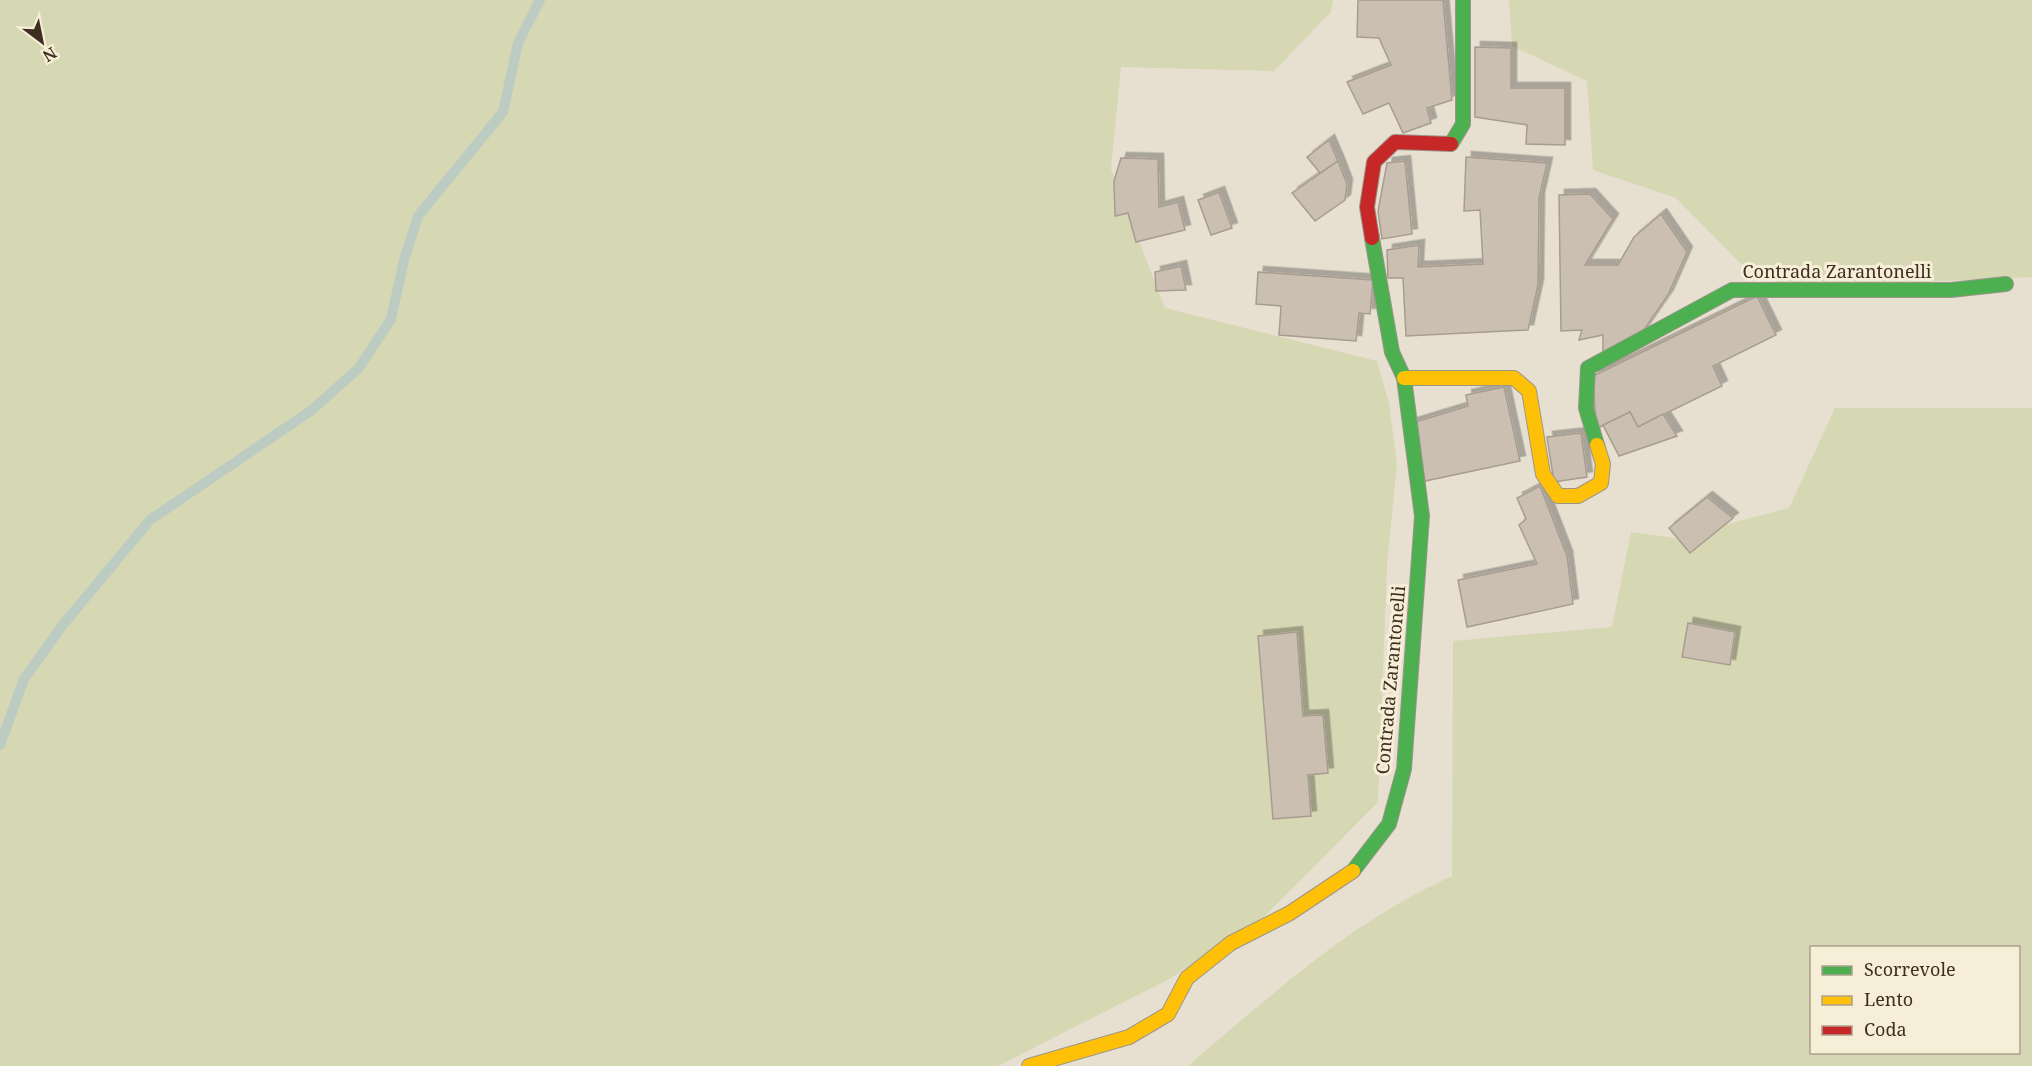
<svg xmlns="http://www.w3.org/2000/svg" width="2032" height="1066" font-family="'Noto Serif',serif">
  <defs>
    <filter id="shadow"><feDropShadow dx="5.5" dy="-5.5" stdDeviation="0" flood-color="#0004"/></filter>
  </defs>
  <rect width="100%" height="100%" fill="#e7e0d1"/>
  <g fill="#d6d7b3" fill-rule="evenodd">
    <path d="M 0,0 L 1333,0 L 1331,12 L 1274,71 L 1121,67 L 1111,169 L 1165,308 L 1377,361 L 1389,403 L 1397,464 L 1387,565 L 1378,802 L 1265,916 L 1171,978 L 998,1066 L 0,1066 Z"/>
    <path d="M 1509,0 L 2032,0 L 2032,277 L 1789,288 L 1740,263 L 1676,198 L 1593,170 L 1587,81 L 1512,46 Z"/>
    <path d="M 1835,408 L 2032,408 L 2032,1066 L 1188,1066 C 1270,996 1353,920 1452,876 L 1453,641 L 1612,627 L 1631,532 L 1675,538 L 1789,508 ZM 1812,948 L 2018,948 L 2018,1052 L 1812,1052 Z"/>
  </g>
  <g fill="none" stroke-linecap="round" stroke-linejoin="round">
    <path stroke="#bcccc2" stroke-width="10" d="M 0,745 L 24,679 L 61,627 L 150,520 L 312,410 L 359,368 L 391,319 L 404,260 L 418,216 L 503,112 L 518,43 L 540,0"/>
  </g>
  <g fill="#cbbfb2" stroke="#a89c90" stroke-width="1.5" filter="url(#shadow)">
    <path d="M 1358,0 L 1443,0 L 1452,100 L 1427,108 L 1431,123 L 1403,133 L 1389,103 L 1363,114 L 1347,82 L 1391,65 L 1379,38 L 1357,37 Z"/>
    <path d="M 1475,47 L 1511,48 L 1511,88 L 1565,88 L 1565,145 L 1526,144 L 1527,125 L 1475,117 Z"/>
    <path d="M 1329,140 L 1338,161 L 1320,173 L 1307,157 Z"/>
    <path d="M 1466,157 L 1547,163 L 1539,198 L 1538,285 L 1528,330 L 1406,336 L 1403,278 L 1388,278 L 1387,250 L 1419,245 L 1418,267 L 1483,264 L 1480,210 L 1464,211 Z"/>
    <path d="M 1121,158 L 1158,159 L 1159,207 L 1178,202 L 1185,230 L 1136,242 L 1128,213 L 1115,216 L 1114,181 Z"/>
    <path d="M 1338,161 L 1347,184 L 1345,200 L 1315,221 L 1292,193 Z"/>
    <path d="M 1405,161 L 1412,234 L 1382,239 L 1378,211 L 1387,163 Z"/>
    <path d="M 1219,192 L 1232,228 L 1211,235 L 1198,200 Z"/>
    <path d="M 1590,194 L 1613,219 L 1585,265 L 1618,265 L 1634,237 L 1661,214 L 1687,252 L 1668,295 L 1637,340 L 1603,355 L 1603,335 L 1579,340 L 1582,330 L 1561,331 L 1559,195 Z"/>
    <path d="M 1181,266 L 1186,290 L 1156,291 L 1155,272 Z"/>
    <path d="M 1258,272 L 1373,280 L 1370,314 L 1359,313 L 1356,341 L 1279,335 L 1281,306 L 1256,304 Z"/>
    <path d="M 1757,296 L 1776,335 L 1713,366 L 1722,386 L 1638,427 L 1630,412 L 1596,429 L 1593,376 Z"/>
    <path d="M 1504,387 L 1520,461 L 1425,481 L 1412,423 L 1468,406 L 1466,395 Z"/>
    <path d="M 1630,412 L 1638,427 L 1663,414 L 1677,436 L 1619,456 L 1603,425 Z"/>
    <path d="M 1581,433 L 1587,477 L 1554,482 L 1547,437 Z"/>
    <path d="M 1540,486 L 1567,556 L 1573,604 L 1467,627 L 1458,580 L 1537,564 L 1519,525 L 1526,519 L 1517,498 Z"/>
    <path d="M 1707,497 L 1733,518 L 1690,553 L 1669,528 Z"/>
    <path d="M 1688,623 L 1735,632 L 1730,665 L 1682,657 Z"/>
    <path d="M 1297,632 L 1303,716 L 1323,715 L 1328,773 L 1308,775 L 1311,816 L 1273,819 L 1258,636 Z"/>
  </g>
  <g fill="none" stroke-linecap="round" stroke-linejoin="round">
    <g stroke="#9c958a" stroke-width="16">
      <g id="fast">
        <path d="M 1451,144 L 1463,124 L 1463,0"/>
        <path d="M 1597,445 L 1586,408 L 1588,368 L 1732,290 L 1951,290 L 2006,284"/>
        <path d="M 1353,871 L 1389,824 L 1404,769 L 1422,516 L 1404,378 L 1392,352 L 1372,238"/>
      </g>
    </g>
    <g stroke="#9c958a" stroke-width="16">
      <g id="slow">
        <path d="M 1404,378 L 1514,378 L 1529,391 L 1543,474 L 1558,496 L 1578,496 L 1601,483 L 1603,464 L 1597,445"/>
        <path d="M 1029,1066 L 1129,1037 L 1168,1014 L 1187,978 L 1231,943 L 1290,913 L 1353,871"/>
      </g>
    </g>
    <g stroke="#9c958a" stroke-width="16">
      <path id="jam" d="M 1372,238 L 1367,207 L 1374,162 L 1395,142 L 1451,144"/>
    </g>
    <use href="#fast" stroke="#4caf50" stroke-width="14"/>
    <use href="#slow" stroke="#ffc107" stroke-width="14"/>
    <use href="#jam" stroke="#c62828" stroke-width="14"/>
  </g>
  <g text-anchor="middle" stroke-width="6" stroke-linejoin="round" paint-order="stroke">
    <g font-size="18" fill="#3d2e20" stroke="#f7eed8">
      <text x="1837" y="278">Contrada Zarantonelli</text>
      <text transform="translate(1391 680) rotate(-85)" y="6">Contrada Zarantonelli</text>
    </g>
  </g>
  <rect x="1810" y="946" width="210" height="108" fill="#f7eed8" stroke="#ada18e" stroke-width="1.5"/>
  <rect x="1822" y="966" width="30" height="9" fill="#4caf50" stroke="#ada18e" stroke-width="1.5"/>
  <text x="1864" y="976" font-size="18" fill="#3d2e20">Scorrevole</text>
  <rect x="1822" y="996" width="30" height="9" fill="#ffc107" stroke="#ada18e" stroke-width="1.5"/>
  <text x="1864" y="1006" font-size="18" fill="#3d2e20">Lento</text>
  <rect x="1822" y="1026" width="30" height="9" fill="#c62828" stroke="#ada18e" stroke-width="1.5"/>
  <text x="1864" y="1036" font-size="18" fill="#3d2e20">Coda</text>
  <g transform="translate(42 42) rotate(148)" stroke="#f7eed8" stroke-width="4.5" paint-order="stroke">
  <path d="M0-4.5L10 22L0 15L-10 22Z" fill="#3d2e20"/>
  <text y="-9" font-size="16" font-weight="bold" text-anchor="middle" fill="#3d2e20">N</text>
  </g>
</svg>
